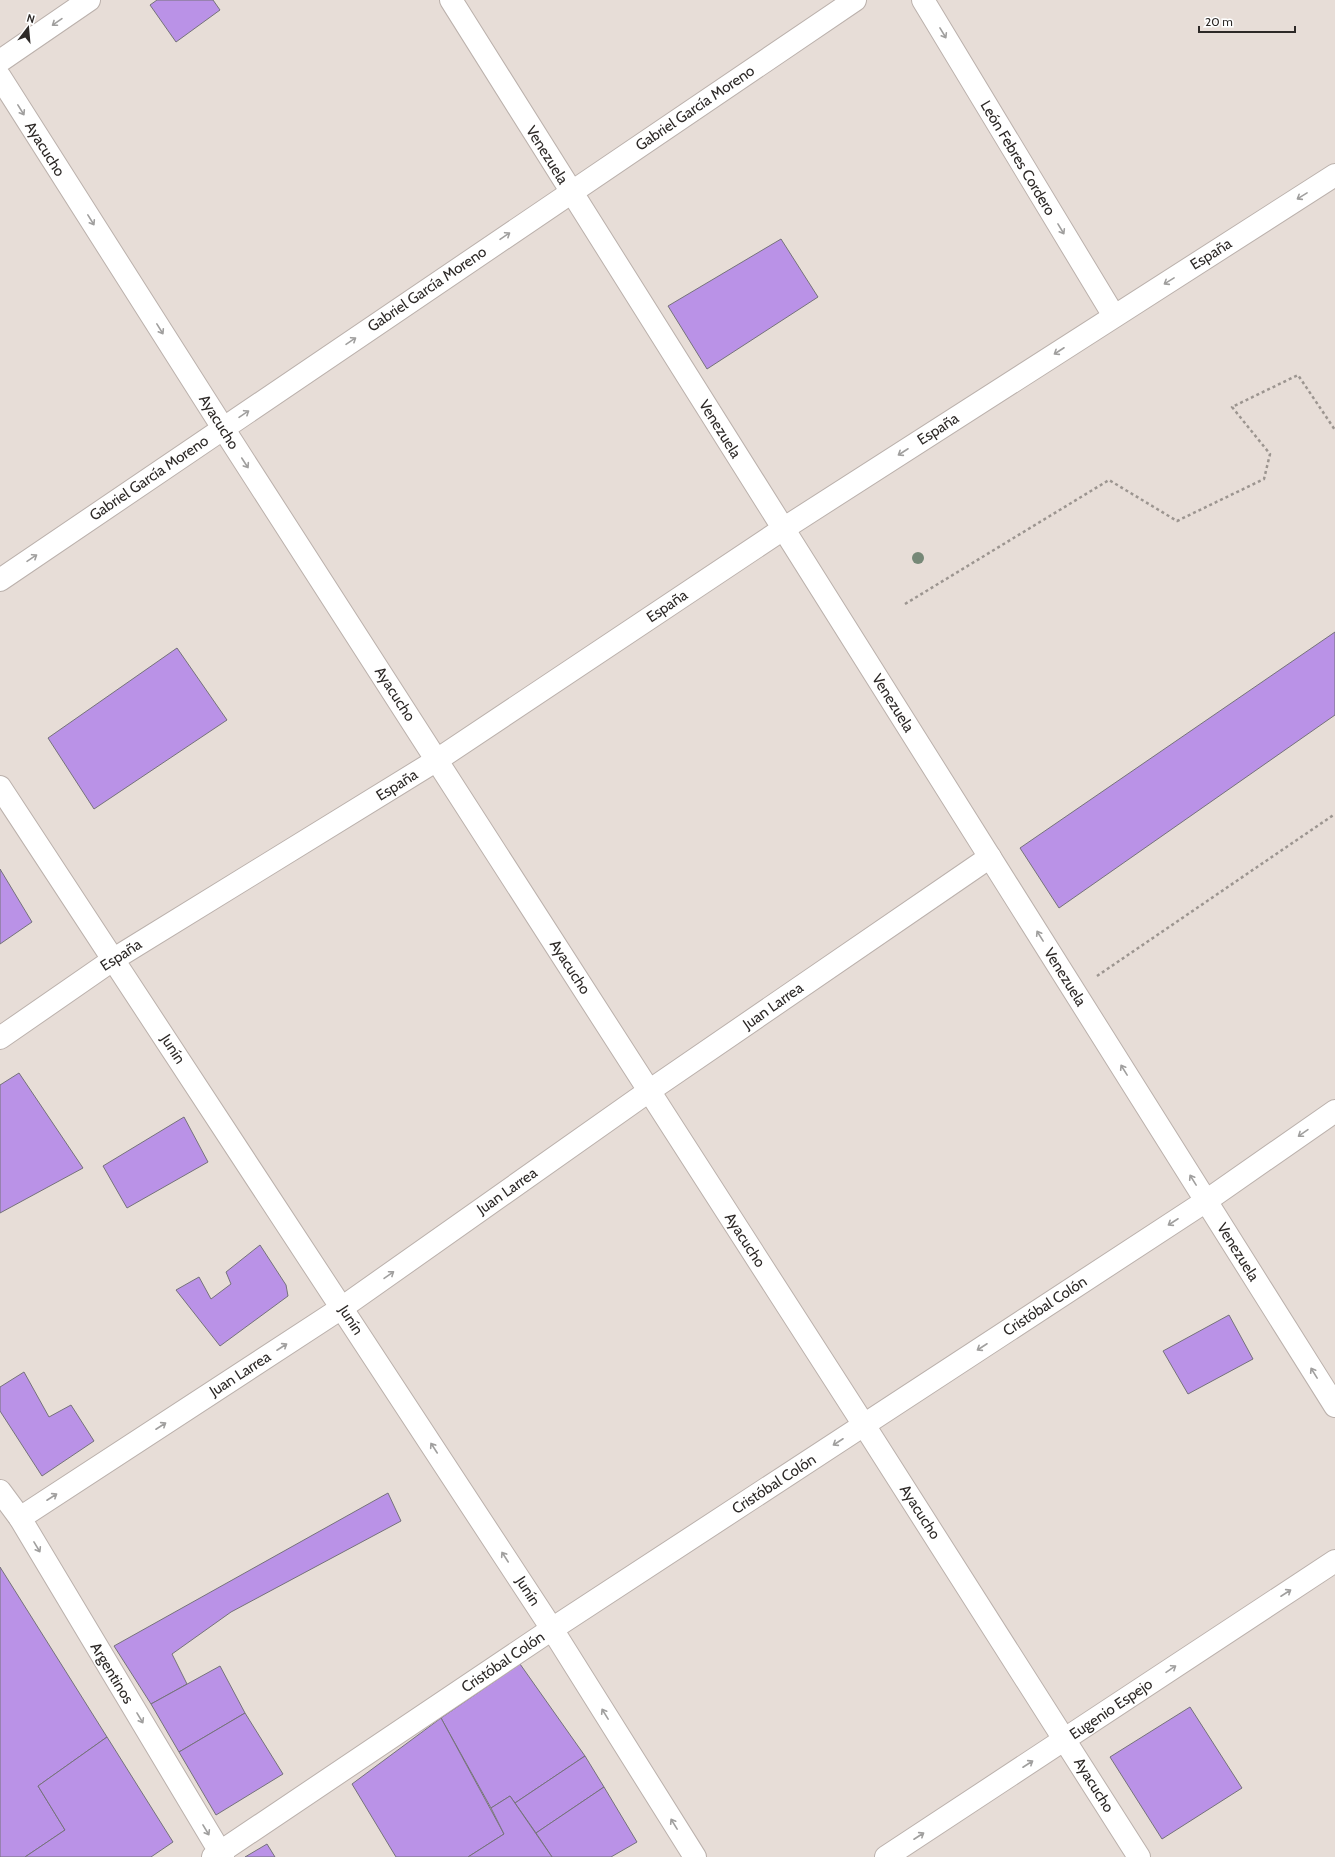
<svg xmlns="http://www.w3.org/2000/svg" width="1335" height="1857" font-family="Cabin,sans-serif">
  <rect width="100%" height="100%" fill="#e7ddd7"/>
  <g fill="#ba92e7" stroke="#75727a">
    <path d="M 157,0 L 213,0 L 220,10 L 176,42 L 150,5 Z"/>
    <path d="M 781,239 L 818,297 L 707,369 L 668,306 Z"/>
    <path d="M 1335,632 L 1335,715 L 1059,908 L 1020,848 Z"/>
    <path d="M 177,648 L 227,720 L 94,809 L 48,738 Z"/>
    <path d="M 0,869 L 32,922 L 0,944 Z"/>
    <path d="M 19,1073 L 83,1168 L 0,1213 L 0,1085 Z"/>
    <path d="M 184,1117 L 208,1162 L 127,1208 L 103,1166 Z"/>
    <path d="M 260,1245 L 286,1285 L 288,1296 L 220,1346 L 176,1290 L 199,1277 L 211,1299 L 231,1284 L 226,1272 Z"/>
    <path d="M 1229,1315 L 1253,1359 L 1188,1394 L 1163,1351 Z"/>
    <path d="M 24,1372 L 49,1417 L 71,1405 L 94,1441 L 42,1476 L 0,1411 L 0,1387 Z"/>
    <path d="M 388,1493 L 401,1521 L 231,1612 L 172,1654 L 187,1684 L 151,1704 L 114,1646 Z"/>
    <path d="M 0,1567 L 107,1737 L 38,1786 L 65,1830 L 25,1857 L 0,1857 Z"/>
    <path d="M 520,1664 L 585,1756 L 515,1803 L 510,1796 L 491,1808 L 441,1718 Z"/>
    <path d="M 220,1666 L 245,1713 L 179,1752 L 151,1704 Z"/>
    <path d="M 1190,1707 L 1242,1788 L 1162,1839 L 1110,1757 Z"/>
    <path d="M 245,1713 L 283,1774 L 216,1815 L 179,1752 Z"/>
    <path d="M 441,1718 L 504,1834 L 468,1857 L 396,1857 L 352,1784 Z"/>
    <path d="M 107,1737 L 173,1842 L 151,1857 L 25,1857 L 65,1830 L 38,1786 Z"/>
    <path d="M 585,1756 L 604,1787 L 536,1833 L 515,1803 Z"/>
    <path d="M 604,1787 L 637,1842 L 611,1857 L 552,1857 L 536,1833 Z"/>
    <path d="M 510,1796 L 552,1857 L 468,1857 L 504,1834 L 491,1808 Z"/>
    <path d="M 267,1844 L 275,1857 L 245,1857 Z"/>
  </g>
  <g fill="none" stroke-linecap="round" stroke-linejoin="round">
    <g stroke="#bbb1ac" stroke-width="24">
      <g id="street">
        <path d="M 451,0 L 1335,1406"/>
        <path d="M 923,0 L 1114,316"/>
        <path d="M 0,61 L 89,0"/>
        <path d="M 0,77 L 223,428 L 864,1425 L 1139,1857"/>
        <path d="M 0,580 L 855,0"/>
        <path d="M 0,787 L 552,1629 L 695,1857"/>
        <path d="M 0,1038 L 114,959 L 437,760 L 783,529 L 1335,175"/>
        <path d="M 0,1491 L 20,1518 L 223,1857"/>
        <path d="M 20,1518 L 343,1307 L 649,1091 L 990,857"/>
        <path d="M 213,1857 L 552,1629 L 1206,1201 L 1335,1111"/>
      </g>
    </g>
    <g stroke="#bbb1ac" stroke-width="24">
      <path id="secondary" d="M 886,1857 L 1335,1561"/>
    </g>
    <g stroke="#9c9590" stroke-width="2.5" stroke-dasharray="3 3" stroke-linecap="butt">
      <path d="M 905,604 L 1109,480 L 1177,521 L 1264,479 L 1270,454 L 1232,407 L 1298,375 L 1335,430"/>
      <path d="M 1097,976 L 1335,814"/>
    </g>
    <use href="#street" stroke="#fff" stroke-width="22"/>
    <use href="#secondary" stroke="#fff" stroke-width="22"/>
  </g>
  <circle fill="#768877" cx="918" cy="558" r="6"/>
  <defs><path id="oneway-shaft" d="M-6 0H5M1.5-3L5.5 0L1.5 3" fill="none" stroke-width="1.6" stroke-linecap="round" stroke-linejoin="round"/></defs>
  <g stroke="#a09f9e">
    <use href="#oneway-shaft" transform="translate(57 22) rotate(145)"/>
    <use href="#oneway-shaft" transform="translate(943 33) rotate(59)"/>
    <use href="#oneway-shaft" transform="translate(21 110) rotate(58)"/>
    <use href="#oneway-shaft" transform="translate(1302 196) rotate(148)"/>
    <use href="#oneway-shaft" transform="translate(91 220) rotate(58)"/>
    <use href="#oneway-shaft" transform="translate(1061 229) rotate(59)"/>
    <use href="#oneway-shaft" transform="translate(505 236) rotate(-34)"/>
    <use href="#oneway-shaft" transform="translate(1169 281) rotate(148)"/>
    <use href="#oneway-shaft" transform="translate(160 329) rotate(58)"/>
    <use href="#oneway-shaft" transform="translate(351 341) rotate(-34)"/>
    <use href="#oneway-shaft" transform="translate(1059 351) rotate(147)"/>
    <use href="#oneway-shaft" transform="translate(244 414) rotate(-34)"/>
    <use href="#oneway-shaft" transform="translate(903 452) rotate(147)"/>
    <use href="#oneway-shaft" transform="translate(245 463) rotate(57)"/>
    <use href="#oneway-shaft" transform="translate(32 558) rotate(-34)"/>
    <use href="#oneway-shaft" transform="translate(1040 936) rotate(-122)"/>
    <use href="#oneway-shaft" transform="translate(1124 1070) rotate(-122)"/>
    <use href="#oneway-shaft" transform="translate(1303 1133) rotate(145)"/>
    <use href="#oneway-shaft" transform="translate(1193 1180) rotate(-122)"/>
    <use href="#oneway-shaft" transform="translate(1173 1222) rotate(147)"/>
    <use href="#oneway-shaft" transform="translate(389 1275) rotate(-35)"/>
    <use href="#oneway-shaft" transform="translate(282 1347) rotate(-33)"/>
    <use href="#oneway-shaft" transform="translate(982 1347) rotate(147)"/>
    <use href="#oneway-shaft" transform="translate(1314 1373) rotate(-122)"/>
    <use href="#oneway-shaft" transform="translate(161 1426) rotate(-33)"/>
    <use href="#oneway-shaft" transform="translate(838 1442) rotate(147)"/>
    <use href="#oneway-shaft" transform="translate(434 1448) rotate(-123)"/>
    <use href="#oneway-shaft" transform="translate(52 1497) rotate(-33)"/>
    <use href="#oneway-shaft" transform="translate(37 1547) rotate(59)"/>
    <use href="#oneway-shaft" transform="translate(505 1557) rotate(-123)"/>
    <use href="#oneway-shaft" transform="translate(1286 1593) rotate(-33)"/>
    <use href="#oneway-shaft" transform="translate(1171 1669) rotate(-34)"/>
    <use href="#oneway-shaft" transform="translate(605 1714) rotate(-122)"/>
    <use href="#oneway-shaft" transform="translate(140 1718) rotate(59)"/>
    <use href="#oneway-shaft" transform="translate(1028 1764) rotate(-33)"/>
    <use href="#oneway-shaft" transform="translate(674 1824) rotate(-122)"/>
    <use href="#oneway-shaft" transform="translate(206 1830) rotate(59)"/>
    <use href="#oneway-shaft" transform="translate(919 1836) rotate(-33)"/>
  </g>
  <g text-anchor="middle" stroke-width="3" stroke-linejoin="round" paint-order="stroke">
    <g font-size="15" fill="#2d2927" stroke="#fff">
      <text transform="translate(695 108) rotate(-34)" y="5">Gabriel García Moreno</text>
      <text transform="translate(45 149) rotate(58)" y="5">Ayacucho</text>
      <text transform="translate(547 155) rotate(58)" y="5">Venezuela</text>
      <text transform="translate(1018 158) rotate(59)" y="5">León Febres Cordero</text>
      <text transform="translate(1211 254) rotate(-32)" y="5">España</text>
      <text transform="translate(427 289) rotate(-34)" y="5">Gabriel García Moreno</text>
      <text transform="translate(219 422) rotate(58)" y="5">Ayacucho</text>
      <text transform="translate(720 429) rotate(58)" y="5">Venezuela</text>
      <text transform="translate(938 429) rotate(-33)" y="5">España</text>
      <text transform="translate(149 478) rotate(-34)" y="5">Gabriel García Moreno</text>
      <text transform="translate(667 606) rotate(-34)" y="5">España</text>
      <text transform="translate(395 694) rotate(57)" y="5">Ayacucho</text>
      <text transform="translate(893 703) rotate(58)" y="5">Venezuela</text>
      <text transform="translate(397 785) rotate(-32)" y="5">España</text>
      <text transform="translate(121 955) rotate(-33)" y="5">España</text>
      <text transform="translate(570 967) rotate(57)" y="5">Ayacucho</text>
      <text transform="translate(1065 977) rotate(58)" y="5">Venezuela</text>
      <text transform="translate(773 1006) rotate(-35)" y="5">Juan Larrea</text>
      <text transform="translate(173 1049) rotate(57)" y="5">Junín</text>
      <text transform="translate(507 1191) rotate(-35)" y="5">Juan Larrea</text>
      <text transform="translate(745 1240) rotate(57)" y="5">Ayacucho</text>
      <text transform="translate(1238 1252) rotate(58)" y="5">Venezuela</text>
      <text transform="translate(1045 1306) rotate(-33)" y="5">Cristóbal Colón</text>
      <text transform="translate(351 1320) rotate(57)" y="5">Junín</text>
      <text transform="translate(240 1374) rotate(-33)" y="5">Juan Larrea</text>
      <text transform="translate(774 1484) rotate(-33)" y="5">Cristóbal Colón</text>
      <text transform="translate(920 1512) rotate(57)" y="5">Ayacucho</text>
      <text transform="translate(528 1591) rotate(57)" y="5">Junín</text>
      <text transform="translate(503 1662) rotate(-34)" y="5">Cristóbal Colón</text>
      <text transform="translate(112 1673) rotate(59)" y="5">Argentinos</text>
      <text transform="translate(1111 1709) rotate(-34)" y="5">Eugenio Espejo</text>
      <text transform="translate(1094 1785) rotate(58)" y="5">Ayacucho</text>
    </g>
  </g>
  <g transform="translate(28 28) rotate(16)" stroke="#ffffff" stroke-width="3" paint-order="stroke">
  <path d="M0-3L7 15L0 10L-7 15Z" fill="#2d2927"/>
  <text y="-6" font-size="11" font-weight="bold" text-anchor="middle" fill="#2d2927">N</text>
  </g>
  <path d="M1199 26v6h96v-6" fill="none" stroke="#2d2927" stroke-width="2"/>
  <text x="1205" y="26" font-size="12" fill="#2d2927" stroke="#ffffff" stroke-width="3" paint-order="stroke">20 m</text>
</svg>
